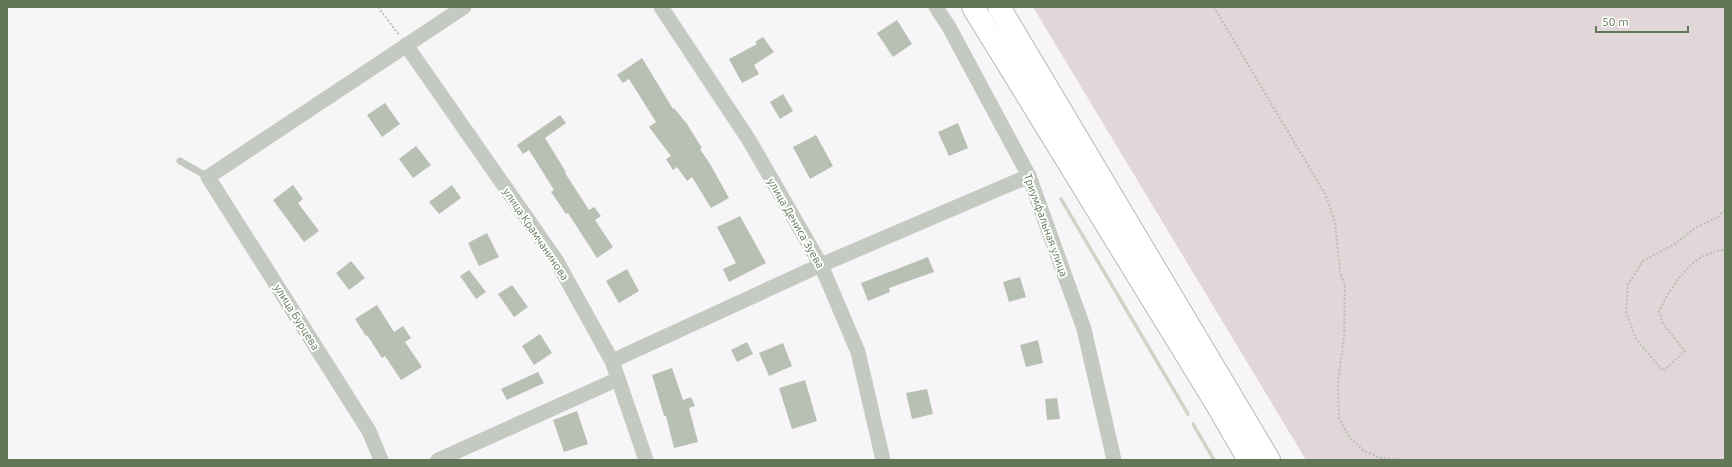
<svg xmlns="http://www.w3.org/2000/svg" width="1732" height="467" font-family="Ubuntu,sans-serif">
  <rect width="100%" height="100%" fill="#f8f5f8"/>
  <path fill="#e1d6d8" d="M 1033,7 L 1725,7 L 1725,460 L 1306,460 Z"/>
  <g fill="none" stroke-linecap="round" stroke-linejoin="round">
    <g stroke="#ced5c6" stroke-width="3.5">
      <path d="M 1061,199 L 1188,414"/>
      <path d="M 1193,424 L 1214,460"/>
    </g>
  </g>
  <g fill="#b8c0b3">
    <path d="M 897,20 L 912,44 L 893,57 L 877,33 Z"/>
    <path d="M 763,37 L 774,52 L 754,65 L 759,74 L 742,83 L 729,59 L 757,44 L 755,42 Z"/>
    <path d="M 642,58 L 673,109 L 674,108 L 687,124 L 702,148 L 700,149 L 710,164 L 729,198 L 711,208 L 692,177 L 687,181 L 677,167 L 673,170 L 666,159 L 671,156 L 649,127 L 656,122 L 629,79 L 623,83 L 617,75 Z"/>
    <path d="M 783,94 L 793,111 L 780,119 L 770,102 Z"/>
    <path d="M 385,103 L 400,124 L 382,137 L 367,115 Z"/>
    <path d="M 560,115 L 566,123 L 545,138 L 566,172 L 565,173 L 589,210 L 594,207 L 601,216 L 595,220 L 613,247 L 597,258 L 568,213 L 566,214 L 551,192 L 554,190 L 529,150 L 523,154 L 517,145 Z"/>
    <path d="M 958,123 L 968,148 L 949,156 L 938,132 Z"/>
    <path d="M 816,135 L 833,166 L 810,179 L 793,147 Z"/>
    <path d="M 416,146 L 431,165 L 413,178 L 399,159 Z"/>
    <path d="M 293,185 L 303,199 L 298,203 L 319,231 L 304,242 L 273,200 Z"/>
    <path d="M 452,185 L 461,198 L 439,214 L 429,202 Z"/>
    <path d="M 740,216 L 766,263 L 729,282 L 723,269 L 736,263 L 717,227 Z"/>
    <path d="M 487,233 L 499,257 L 479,266 L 468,243 Z"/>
    <path d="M 928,257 L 934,272 L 889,288 L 890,292 L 868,301 L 861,283 Z"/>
    <path d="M 351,261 L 365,278 L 349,290 L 336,273 Z"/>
    <path d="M 627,269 L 639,291 L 619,303 L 606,281 Z"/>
    <path d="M 469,270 L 486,292 L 476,299 L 460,276 Z"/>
    <path d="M 1020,277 L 1026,297 L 1009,302 L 1003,282 Z"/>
    <path d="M 512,285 L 528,307 L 514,317 L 498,294 Z"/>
    <path d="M 377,305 L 394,332 L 403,326 L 411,338 L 405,342 L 422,367 L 401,380 L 385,356 L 382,358 L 367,335 L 366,336 L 355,319 Z"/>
    <path d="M 540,334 L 552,353 L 534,365 L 522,346 Z"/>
    <path d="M 1038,340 L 1043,363 L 1026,367 L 1020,345 Z"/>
    <path d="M 747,342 L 753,354 L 737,362 L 731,350 Z"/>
    <path d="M 783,343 L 792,366 L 769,376 L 759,353 Z"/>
    <path d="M 672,368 L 683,400 L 691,397 L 695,406 L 689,408 L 698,442 L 674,448 L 666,416 L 664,416 L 652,375 Z"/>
    <path d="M 538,372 L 544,383 L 507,400 L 501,389 Z"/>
    <path d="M 805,380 L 817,421 L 792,429 L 779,388 Z"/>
    <path d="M 927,389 L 933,414 L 912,419 L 906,393 Z"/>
    <path d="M 1057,398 L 1060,419 L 1047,420 L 1045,399 Z"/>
    <path d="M 577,411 L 588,444 L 564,452 L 553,420 Z"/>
  </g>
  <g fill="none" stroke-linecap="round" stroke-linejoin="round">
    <g stroke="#b6bdb2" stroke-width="24">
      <g id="primary">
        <path d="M 973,7 L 1216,403 L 1249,460"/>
        <path d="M 999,7 L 1269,460"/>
      </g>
    </g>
    <g stroke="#babfb7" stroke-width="2" stroke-dasharray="2 2" stroke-linecap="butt">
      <path d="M 378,7 L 399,35"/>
      <path d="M 1214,7 L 1326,196 L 1335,222 L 1340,272 L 1345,286 L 1344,336 L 1338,383 L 1339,418 L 1349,437 L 1364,451 L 1381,458 L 1399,460"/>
      <path d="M 1725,210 L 1718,217 L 1695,228 L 1675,244 L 1643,261 L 1628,284 L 1626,312 L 1636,339 L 1663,371 L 1685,351 L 1663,324 L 1659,311 C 1672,285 1693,251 1725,250"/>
    </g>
    <path stroke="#c4cac1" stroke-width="7" d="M 180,161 L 208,177"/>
    <g stroke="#c4cac1" stroke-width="15">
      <path d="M 661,7 L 749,140 L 821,265 L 858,352 L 883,460"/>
      <path d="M 936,7 L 949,27 L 1029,176 L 1084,329 L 1114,460"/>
      <path d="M 406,45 L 556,260 L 612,361 L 646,460"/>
      <path d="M 612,361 L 821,265 L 1029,176"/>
      <path d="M 381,460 L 369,431 L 208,177 L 464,7"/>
      <path d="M 438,460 L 618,379"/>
    </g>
    <use href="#primary" stroke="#fff" stroke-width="22"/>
  </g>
  <g text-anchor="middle" stroke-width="4" stroke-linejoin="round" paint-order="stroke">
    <g font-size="11" fill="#637758" stroke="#fff">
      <text transform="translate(796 223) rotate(60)" y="4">улица Дениса Зуева</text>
      <text transform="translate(1046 225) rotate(70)" y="4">Триумфальная улица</text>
      <text transform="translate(536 234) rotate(56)" y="4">улица Крамчанинова</text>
      <text transform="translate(297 317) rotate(58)" y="4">улица Бурцева</text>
    </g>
  </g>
  <rect width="1732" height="467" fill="none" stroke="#637758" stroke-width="16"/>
  <path d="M1596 26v6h92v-6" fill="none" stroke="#637758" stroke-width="2"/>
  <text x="1602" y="26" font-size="12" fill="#637758" stroke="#ffffff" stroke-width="3" paint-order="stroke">50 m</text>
</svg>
